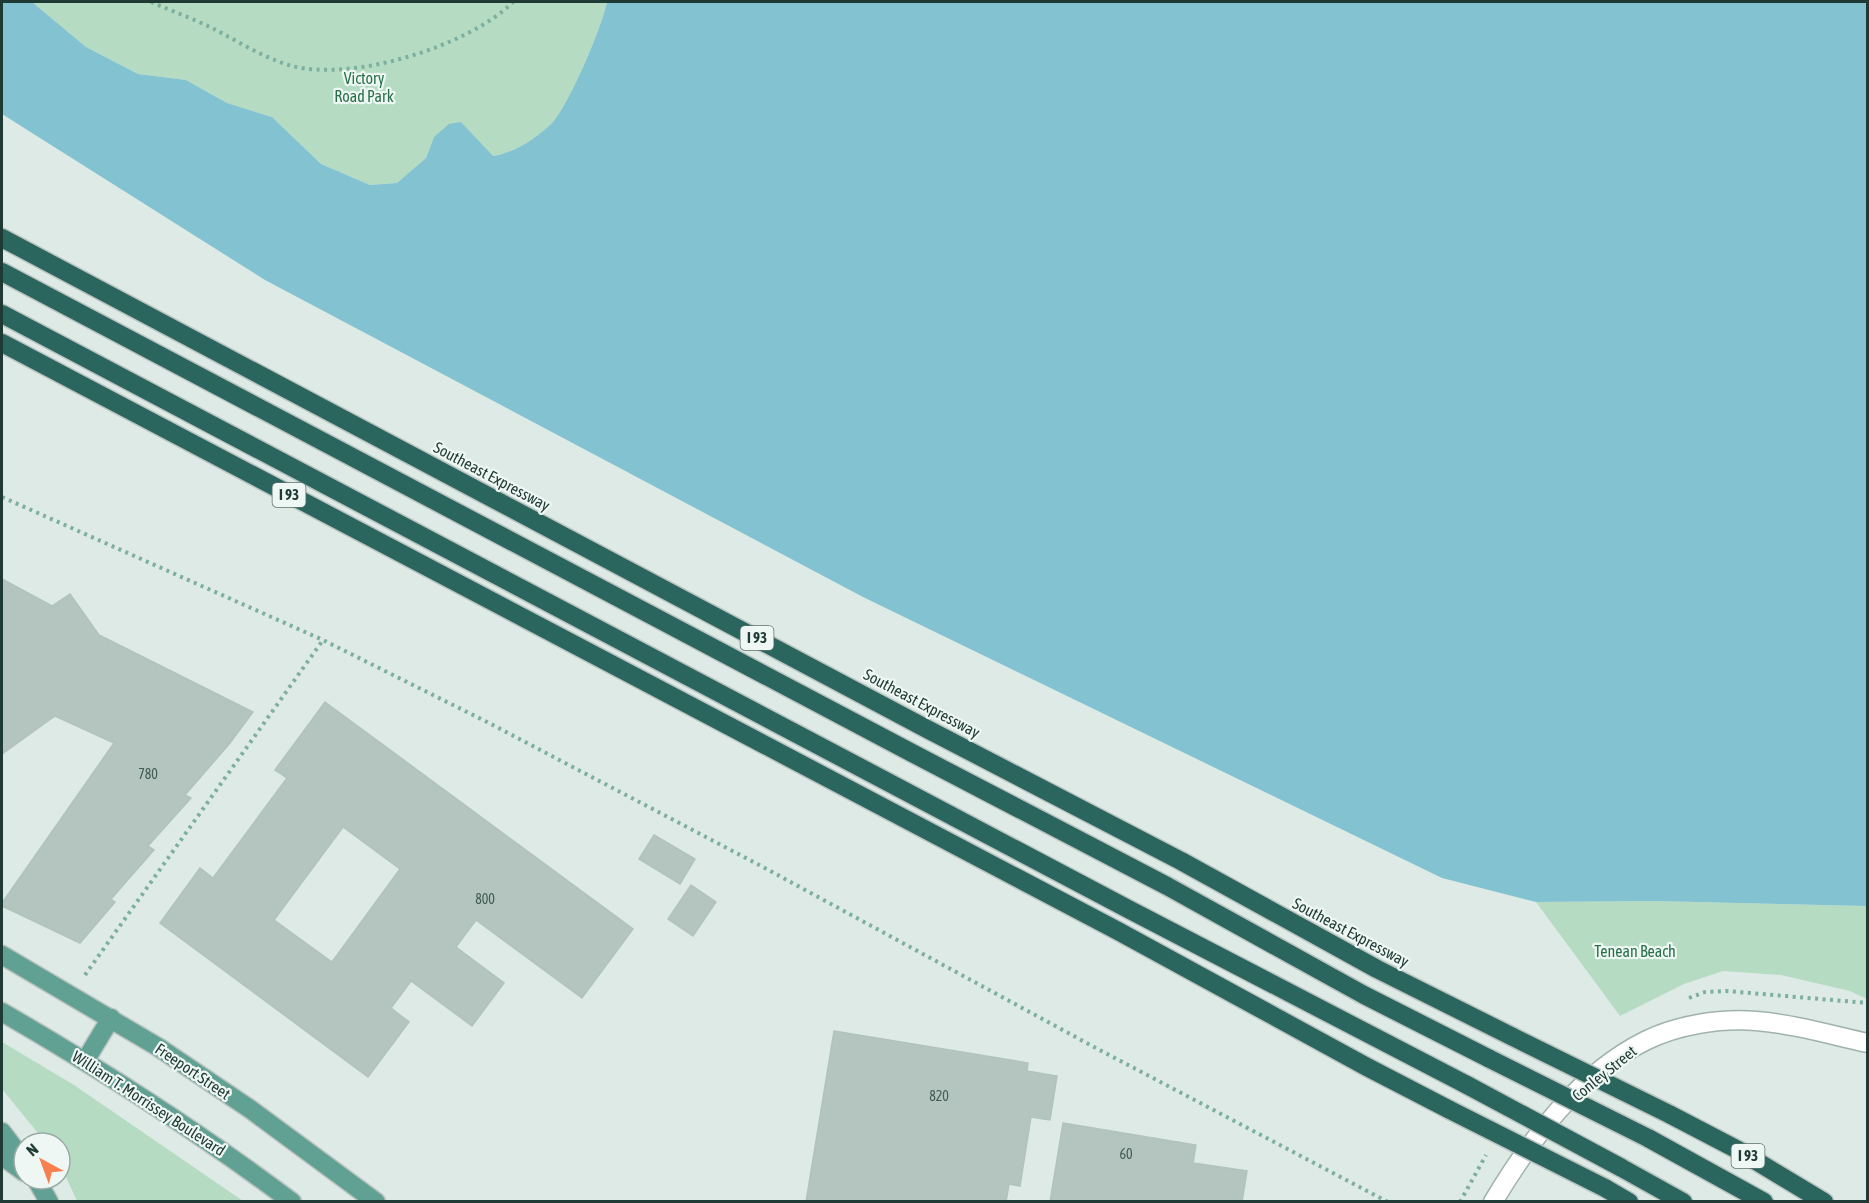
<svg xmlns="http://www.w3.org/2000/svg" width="1869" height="1203" font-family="'Asap Condensed',sans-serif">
  <rect width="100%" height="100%" fill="#deeae5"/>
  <g fill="#b5dcc2">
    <path d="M 32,2 L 607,2 C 602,27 569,105 552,123 C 537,138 514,153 492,156 L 461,122 L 434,137 L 426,158 L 397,183 L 370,185 L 321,164 L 272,117 L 227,103 L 186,80 L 138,74 L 86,47 Z"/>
    <path d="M 1654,901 L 1867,906 L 1867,999 L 1850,991 L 1781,975 L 1723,971 L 1684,984 L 1620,1016 L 1536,902 Z"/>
    <path d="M 2,1042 L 74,1085 L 243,1201 L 77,1201 L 60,1164 L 60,1143 L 46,1143 L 2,1089 Z"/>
  </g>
  <path fill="#83c2d1" d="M 2,2 L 32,2 L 86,47 L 138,74 L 186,80 L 227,103 L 272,117 L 321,164 L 370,185 L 397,183 L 426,158 L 434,137 L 449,124 L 461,122 L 493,156 C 514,153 537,138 552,123 C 569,105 602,27 607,2 L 1867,2 L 1867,906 L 1654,901 L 1536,902 L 1442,878 L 863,597 L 265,280 L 2,114 Z"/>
  <g fill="#b3c5be" stroke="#b0c3bc" stroke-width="1.5" fill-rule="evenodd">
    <path d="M 2,579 L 52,606 L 70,594 L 99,635 L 253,712 L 230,743 L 185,795 L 191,798 L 148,846 L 154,850 L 111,899 L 115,902 L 80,943 L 2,906 L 2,903 L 114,743 L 55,716 L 2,754 Z"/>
    <path d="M 325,702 L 633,929 L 582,998 L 476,920 L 456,947 L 504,983 L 472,1026 L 411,981 L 391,1008 L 409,1022 L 368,1077 L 160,923 L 200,868 L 213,878 L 287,778 L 275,770 ZM 343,827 L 400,869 L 332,962 L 274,920 Z"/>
    <path d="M 654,835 L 695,859 L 680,884 L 639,859 Z"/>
    <path d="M 691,885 L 716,902 L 693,936 L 668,919 Z"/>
    <path d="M 834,1031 L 1028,1063 L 1027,1071 L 1057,1076 L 1050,1120 L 1031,1117 L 1020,1186 L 1009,1184 L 1006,1202 L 806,1202 Z"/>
    <path d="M 1063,1123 L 1196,1145 L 1193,1163 L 1247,1171 L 1242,1202 L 1050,1202 Z"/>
  </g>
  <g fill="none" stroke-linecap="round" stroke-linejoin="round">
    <g stroke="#a1b2ac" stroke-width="21">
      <path id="minor" d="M 1493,1202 C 1530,1140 1579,1074 1645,1041 C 1677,1025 1720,1018 1756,1021 C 1794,1024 1831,1035 1868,1043"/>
    </g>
    <g stroke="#bcc4c2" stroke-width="21">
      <g id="major">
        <path d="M 2,955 L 158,1047 L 250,1109 L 376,1202"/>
        <path d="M 2,1012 C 102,1070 199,1132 292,1202"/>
        <path d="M 85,1061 L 111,1018"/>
        <path d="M 2,1132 L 24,1161"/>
        <path d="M 2,1156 L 24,1172"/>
        <path d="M 36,1179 L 49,1202"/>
      </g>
    </g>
    <g stroke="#bcc4c2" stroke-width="21">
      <g id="highway">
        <path d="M 2,238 L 927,729 L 1181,861 L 1377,969 L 1513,1037"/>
        <path d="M 2,272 L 914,754 L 1167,886 L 1364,995 L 1490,1059"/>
        <path d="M 2,314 L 1130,910 L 1467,1085"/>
        <path d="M 2,343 L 1118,931 L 1367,1067 L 1450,1110"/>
        <path d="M 1669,1114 L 1738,1150 L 1824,1202"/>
        <path d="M 1648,1138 L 1764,1202"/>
        <path d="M 1620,1167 L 1683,1202"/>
        <path d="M 1605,1188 L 1629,1202"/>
      </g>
    </g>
    <g stroke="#7dafa1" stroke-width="4" stroke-dasharray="3 4.5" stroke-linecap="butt">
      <path d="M 151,2 C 172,11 194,19 214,29 C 239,42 264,58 292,66 C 353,82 469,46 513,2"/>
      <path d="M 2,497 L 323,640 L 489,723 L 763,867 L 1094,1047 L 1388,1202"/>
      <path d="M 85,975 L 323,640"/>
      <path d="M 1689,998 L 1705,992 L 1726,991 L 1868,1003"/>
      <path d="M 1460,1202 L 1486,1155"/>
    </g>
    <use href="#minor" stroke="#fff" stroke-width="18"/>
    <use href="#major" stroke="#61a193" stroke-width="18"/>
    <use href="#highway" stroke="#2a665d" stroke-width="18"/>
    <g stroke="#bcc4c2" stroke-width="21" stroke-linecap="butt">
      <g id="highway-bridge">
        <path d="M 1513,1037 L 1669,1114"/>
        <path d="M 1490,1059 L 1648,1138"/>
        <path d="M 1467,1085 L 1620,1167"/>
        <path d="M 1450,1110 L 1605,1188"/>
      </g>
    </g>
    <use href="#highway-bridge" stroke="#2a665d" stroke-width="18"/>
  </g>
  <g text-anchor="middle" stroke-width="4.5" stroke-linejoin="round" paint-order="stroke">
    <g font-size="14" fill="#445d56">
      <text x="148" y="779">780</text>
      <text x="485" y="904">800</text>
      <text x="939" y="1101">820</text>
      <text x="1126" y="1159">60</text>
    </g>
    <g fill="#eef7f3" stroke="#5d736d" stroke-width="1.5">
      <rect x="272.5" y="483" width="33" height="24" rx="4.5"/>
      <rect x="740.5" y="626" width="33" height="24" rx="4.5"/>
      <rect x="1731.5" y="1144" width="33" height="24" rx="4.5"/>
    </g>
    <g font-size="15" font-weight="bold" fill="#1f3a34">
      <text x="289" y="500">I 93</text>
      <text x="757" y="643">I 93</text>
      <text x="1748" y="1161">I 93</text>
    </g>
    <g font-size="16" fill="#287148" stroke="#eef7f3">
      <text x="364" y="84">Victory<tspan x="364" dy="18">Road Park</tspan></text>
      <text x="1635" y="957">Tenean Beach</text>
    </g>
    <g font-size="16" fill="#1f3a34" stroke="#eef7f3">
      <text transform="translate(492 476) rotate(28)" y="6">Southeast Expressway</text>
      <text transform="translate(922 703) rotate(28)" y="6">Southeast Expressway</text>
      <text transform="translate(1351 932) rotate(28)" y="6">Southeast Expressway</text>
      <text transform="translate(193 1071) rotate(34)" y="6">Freeport Street</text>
      <text transform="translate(1604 1073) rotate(-39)" y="6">Conley Street</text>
      <text transform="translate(149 1103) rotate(33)" y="6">William T. Morrissey Boulevard</text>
    </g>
  </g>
  <rect width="1869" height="1203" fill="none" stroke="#1f3a34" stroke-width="6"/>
  <g transform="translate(42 1161) rotate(319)"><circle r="28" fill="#eef7f3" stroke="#9baba7" stroke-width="1.5"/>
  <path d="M0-4.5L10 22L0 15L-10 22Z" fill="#f68050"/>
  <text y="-9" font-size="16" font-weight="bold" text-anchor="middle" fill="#1f3a34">N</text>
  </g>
</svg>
